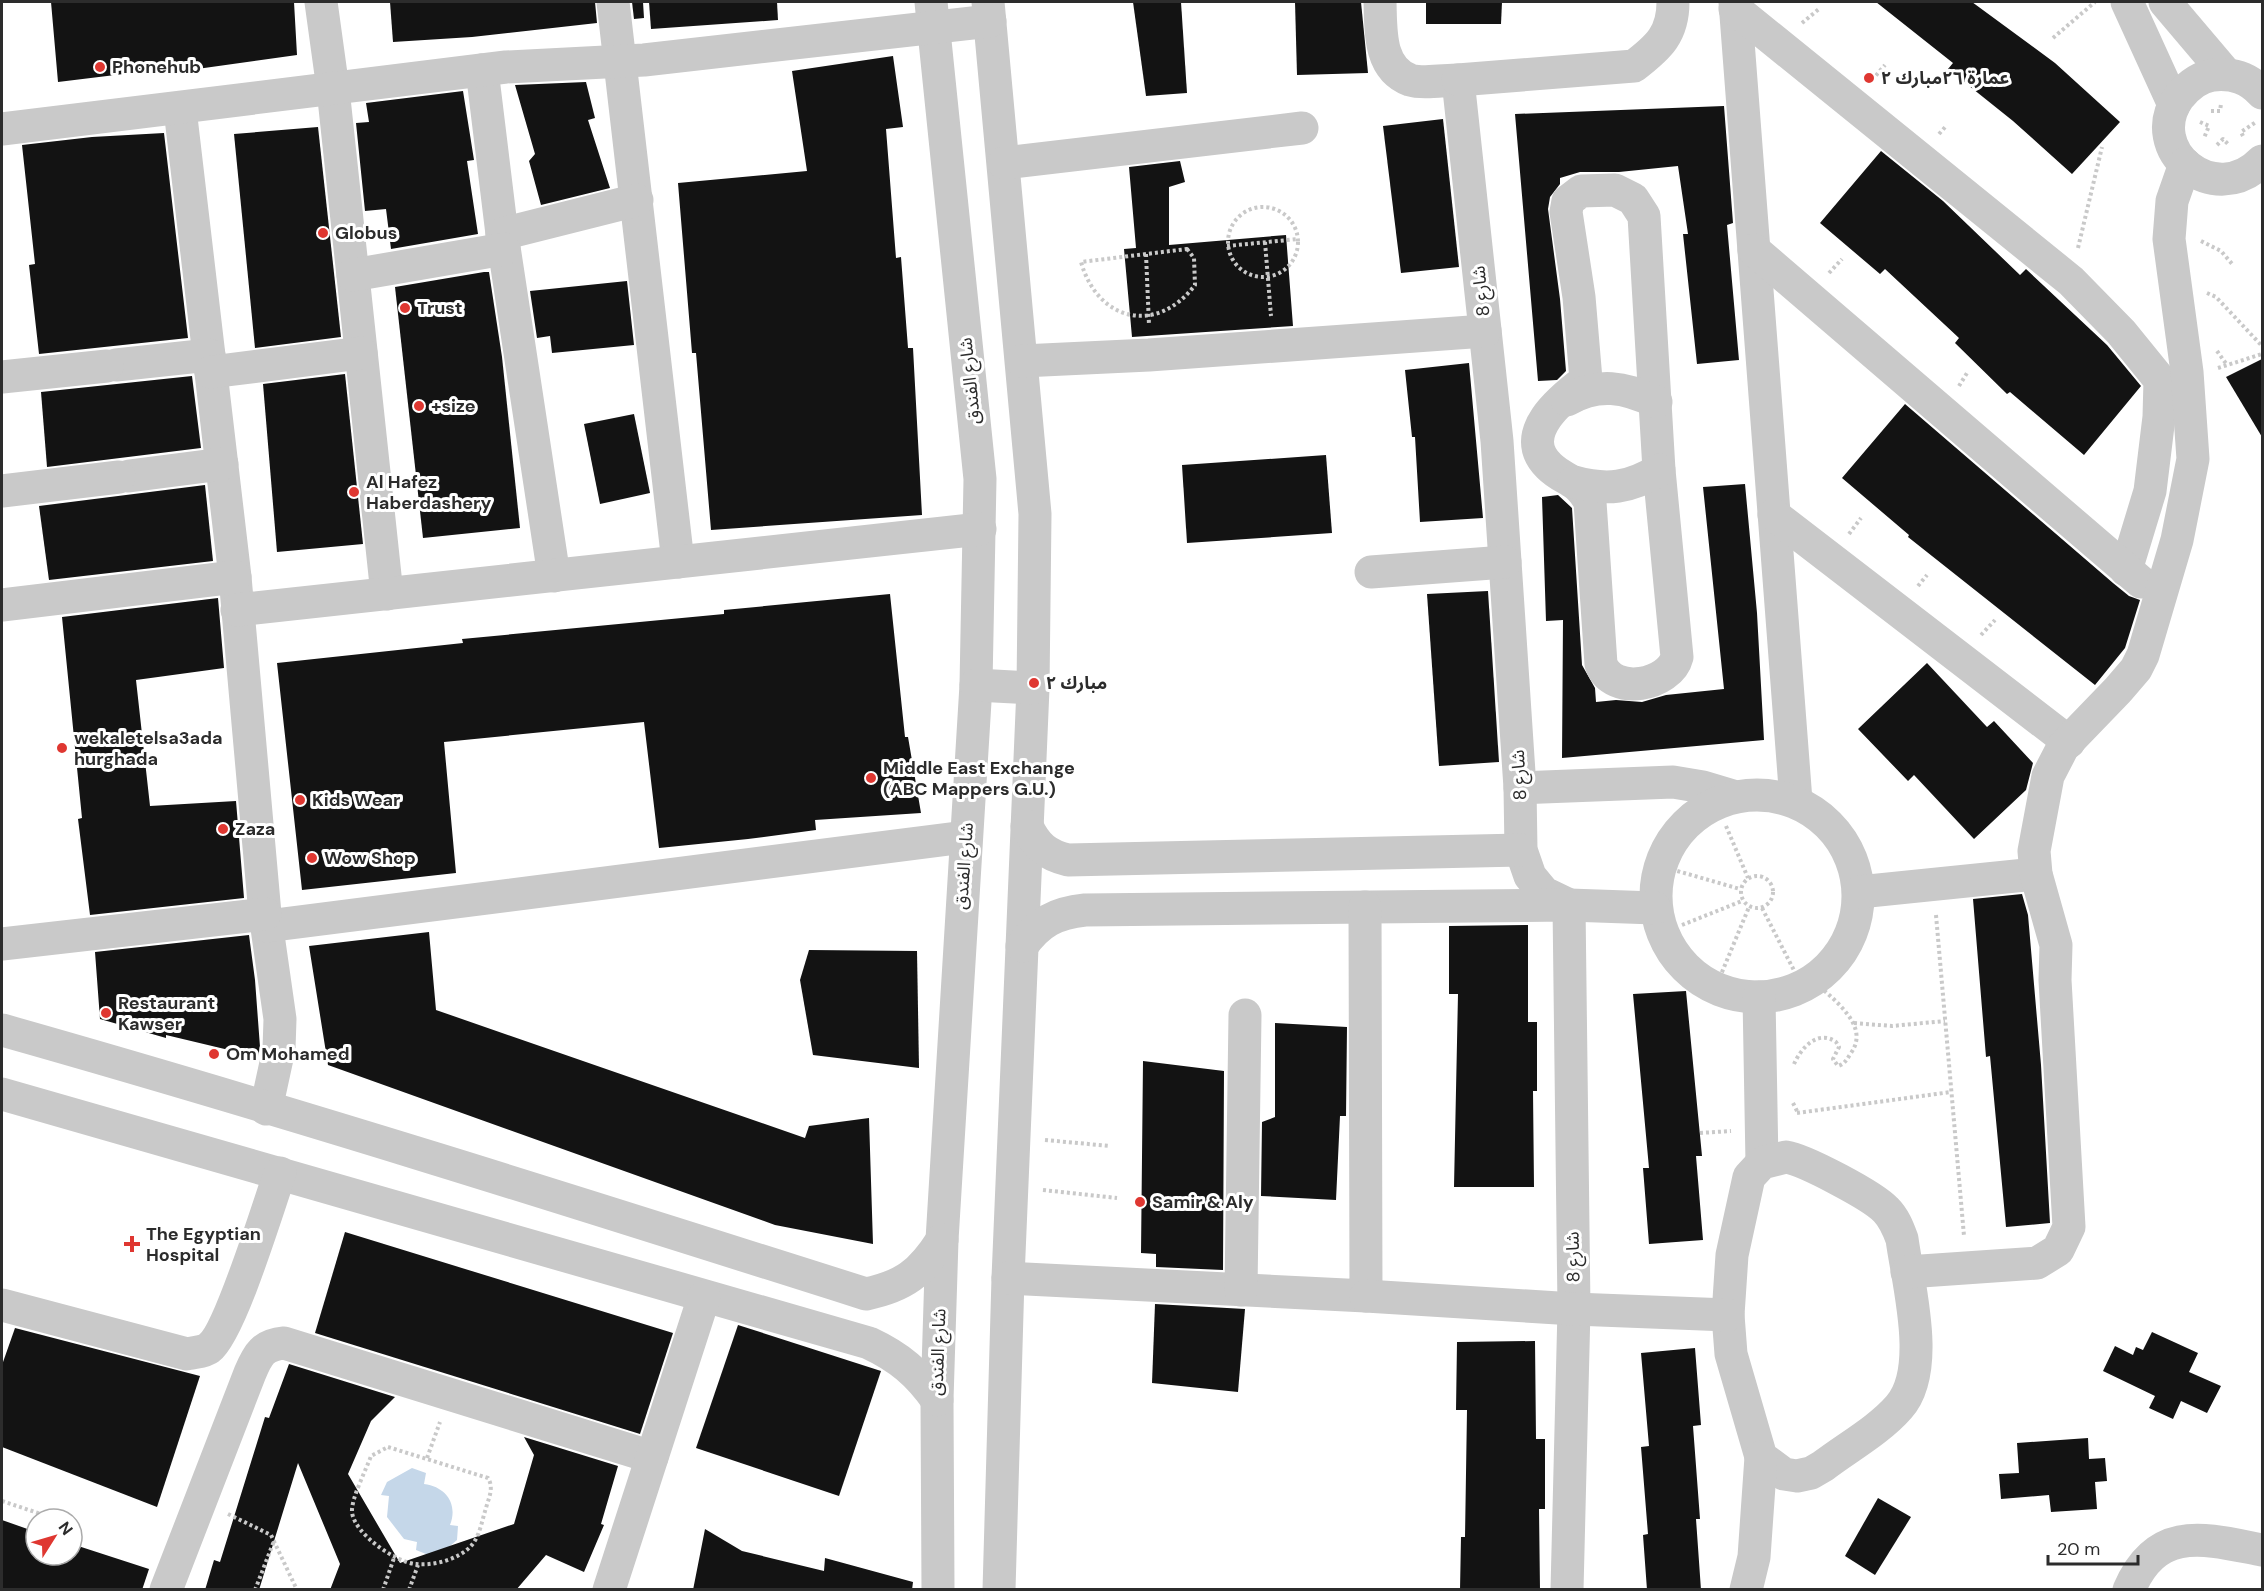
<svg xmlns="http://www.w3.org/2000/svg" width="2264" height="1591" font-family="'DM Sans','Noto Sans Arabic',sans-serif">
  <rect width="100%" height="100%" fill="#fff"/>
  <path fill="#c5d7e9" d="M 412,1468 L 426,1473 L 424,1484 C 447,1487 458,1505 450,1525 L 458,1526 L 457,1540 L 436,1558 L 416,1550 L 417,1542 L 404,1539 L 387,1517 L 389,1496 L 381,1495 L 387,1482 Z"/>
  <g fill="#131313">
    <path d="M 51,2 L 294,2 L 297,55 L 197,69 L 197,65 L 58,82 Z"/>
    <path d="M 390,2 L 595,2 L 597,23 L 472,37 L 393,42 Z"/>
    <path d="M 632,2 L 643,2 L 644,18 L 634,19 Z"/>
    <path d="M 649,2 L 777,2 L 778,20 L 651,29 Z"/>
    <path d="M 1133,2 L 1181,2 L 1187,93 L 1146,96 Z"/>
    <path d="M 1295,2 L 1361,2 L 1368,73 L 1297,75 Z"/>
    <path d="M 1426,2 L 1502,2 L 1501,24 L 1426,24 Z"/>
    <path d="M 1876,2 L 1972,2 L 2055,63 L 2120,122 L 2072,174 L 2013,121 L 1948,69 L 1953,63 Z"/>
    <path d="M 893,56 L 903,127 L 886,129 L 896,258 L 901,257 L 908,348 L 913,348 L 922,515 L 711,530 L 696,353 L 692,353 L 678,183 L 807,171 L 792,71 Z"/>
    <path d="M 586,82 L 595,118 L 588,120 L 610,188 L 541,205 L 529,161 L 535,154 L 515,85 Z"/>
    <path d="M 463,91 L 474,160 L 467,161 L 478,234 L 391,249 L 386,209 L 365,211 L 356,123 L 369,122 L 366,103 Z"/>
    <path d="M 1724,106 L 1733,223 L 1727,225 L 1739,360 L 1697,364 L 1683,234 L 1688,234 L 1678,166 L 1619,172 L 1580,172 L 1560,178 L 1560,184 L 1550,197 L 1548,209 L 1560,299 L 1566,371 L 1557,380 L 1538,381 L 1515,114 Z"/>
    <path d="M 1443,119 L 1459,267 L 1401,273 L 1383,126 Z"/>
    <path d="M 318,127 L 341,337 L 255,348 L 234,134 Z"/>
    <path d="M 164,133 L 188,338 L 39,354 L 29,265 L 35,264 L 22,145 L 92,137 Z"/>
    <path d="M 1881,151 L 1943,201 L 2020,275 L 2026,269 L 2107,345 L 2141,386 L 2084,455 L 2010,392 L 2007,394 L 1955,343 L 1959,338 L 1885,269 L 1880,274 L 1820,223 Z"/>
    <path d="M 1180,161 L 1185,182 L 1169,187 L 1169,245 L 1286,235 L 1293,326 L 1132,337 L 1124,249 L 1136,248 L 1129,167 Z"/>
    <path d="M 484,272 L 489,272 L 502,357 L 520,528 L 423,538 L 395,287 Z"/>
    <path d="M 627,281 L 634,345 L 552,353 L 550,336 L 537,338 L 530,291 Z"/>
    <path d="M 2262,359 L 2262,437 L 2226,377 Z"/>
    <path d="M 1469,363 L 1483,518 L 1420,522 L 1415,437 L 1412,437 L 1405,370 Z"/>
    <path d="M 345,374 L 363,544 L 277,552 L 263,384 Z"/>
    <path d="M 192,376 L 201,448 L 47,467 L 41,392 Z"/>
    <path d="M 1905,404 L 2113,583 L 2129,596 L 2140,600 L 2125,648 L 2095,685 L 1908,537 L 1909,535 L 1842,478 Z"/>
    <path d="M 634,414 L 650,493 L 600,504 L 584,424 Z"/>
    <path d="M 1326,455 L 1332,533 L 1187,543 L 1182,465 Z"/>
    <path d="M 1745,484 L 1757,613 L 1764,740 L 1562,758 L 1563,620 L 1546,621 L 1542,497 L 1558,495 L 1572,508 L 1582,665 L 1595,688 L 1596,702 L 1616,700 L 1642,702 L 1666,695 L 1724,689 L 1703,487 Z"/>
    <path d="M 205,485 L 213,561 L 49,580 L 39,506 Z"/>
    <path d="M 1488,591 L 1499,762 L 1439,766 L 1427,594 Z"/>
    <path d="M 890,594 L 905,737 L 908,737 L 921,813 L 815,820 L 816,830 L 748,839 L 659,848 L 644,722 L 444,742 L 456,873 L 302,890 L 277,663 L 463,643 L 462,639 L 724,614 L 724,610 Z"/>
    <path d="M 218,598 L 224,668 L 136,680 L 150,806 L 236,801 L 244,898 L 90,915 L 78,819 L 82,818 L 62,617 Z"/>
    <path d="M 1927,663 L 1987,727 L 1994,721 L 2033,763 L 2026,790 L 1974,839 L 1914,775 L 1908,781 L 1858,729 Z"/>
    <path d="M 2022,894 L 2028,915 L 2041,1065 L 2050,1223 L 2006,1227 L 1990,1056 L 1986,1057 L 1973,899 Z"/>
    <path d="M 1528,925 L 1528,1022 L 1537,1022 L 1537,1091 L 1533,1091 L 1534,1187 L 1454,1187 L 1458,994 L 1449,994 L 1449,926 Z"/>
    <path d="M 429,932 L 436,1010 L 805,1138 L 809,1126 L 869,1118 L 873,1244 L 775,1225 L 328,1065 L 309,946 Z"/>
    <path d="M 249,935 L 255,980 L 260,1047 L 258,1057 L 166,1035 L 166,1038 L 100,1019 L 95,952 Z"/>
    <path d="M 809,950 L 917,951 L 919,1068 L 813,1055 L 800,980 Z"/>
    <path d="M 1686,991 L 1702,1156 L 1696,1156 L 1703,1240 L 1649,1244 L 1643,1168 L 1649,1168 L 1633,994 Z"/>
    <path d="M 1275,1023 L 1347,1027 L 1346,1116 L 1340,1116 L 1336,1200 L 1261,1196 L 1262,1122 L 1275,1117 Z"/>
    <path d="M 1143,1061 L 1224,1071 L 1223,1270 L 1156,1267 L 1156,1254 L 1141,1253 Z"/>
    <path d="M 345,1232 L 673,1333 L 640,1434 L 315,1333 Z"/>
    <path d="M 1155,1304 L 1245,1309 L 1238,1392 L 1152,1383 Z"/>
    <path d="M 738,1325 L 881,1371 L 839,1496 L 696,1448 Z"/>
    <path d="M 15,1328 L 200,1376 L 157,1507 L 2,1447 L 2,1365 Z"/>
    <path d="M 2152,1332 L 2198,1353 L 2189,1372 L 2221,1386 L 2207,1413 L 2181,1401 L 2173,1419 L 2149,1408 L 2155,1396 L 2103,1371 L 2115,1346 L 2133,1355 L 2136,1347 L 2143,1350 Z"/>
    <path d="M 1535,1341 L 1536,1439 L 1545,1439 L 1545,1509 L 1539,1509 L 1540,1590 L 1460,1590 L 1461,1537 L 1465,1537 L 1467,1410 L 1456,1410 L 1457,1342 Z"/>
    <path d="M 1695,1348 L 1701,1425 L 1693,1426 L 1700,1519 L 1696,1519 L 1701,1590 L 1647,1590 L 1643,1535 L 1648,1534 L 1641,1447 L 1649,1446 L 1641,1353 Z"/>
    <path d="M 289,1364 L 395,1397 L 371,1421 L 348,1474 L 400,1563 L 514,1524 L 534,1455 L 524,1437 L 618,1466 L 601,1524 L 604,1525 L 584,1572 L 546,1555 L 516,1590 L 330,1590 L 340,1564 L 298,1463 L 259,1590 L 205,1590 L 214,1560 L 220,1562 L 265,1417 L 269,1418 Z"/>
    <path d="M 2088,1438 L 2089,1459 L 2105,1458 L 2107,1481 L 2095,1482 L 2097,1509 L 2051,1512 L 2049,1495 L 2001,1499 L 1999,1474 L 2019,1473 L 2017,1443 Z"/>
    <path d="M 1878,1498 L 1911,1517 L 1875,1575 L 1845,1556 Z"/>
    <path d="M 2,1520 L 36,1532 L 36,1555 L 72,1555 L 72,1544 L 149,1569 L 142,1590 L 2,1590 Z"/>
    <path d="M 705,1529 L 742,1551 L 824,1571 L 825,1558 L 913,1582 L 912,1590 L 693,1590 Z"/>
  </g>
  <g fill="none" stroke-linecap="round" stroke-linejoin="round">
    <g stroke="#c9c9c9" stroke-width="4" stroke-dasharray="3 3" stroke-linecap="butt">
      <path d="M 1802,23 L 1819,9"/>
      <path d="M 2053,38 L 2095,2"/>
      <path d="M 1872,80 L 1885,65"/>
      <path d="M 2211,111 L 2220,111 L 2221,104"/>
      <path d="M 2200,122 L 2209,126 L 2204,138"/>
      <path d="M 1939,134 L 1947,125"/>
      <path d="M 2243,136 L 2241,132 L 2256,122"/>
      <path d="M 2217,145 L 2223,139 L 2229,145"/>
      <circle cx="1263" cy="242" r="35"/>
      <path d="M 2201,241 L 2221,251 L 2233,265"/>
      <path d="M 1265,242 L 1271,316"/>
      <path d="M 1227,246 L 1298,239"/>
      <path d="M 2078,248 L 2102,147"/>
      <path d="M 1187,249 L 1194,258 L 1195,285 C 1157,335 1098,322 1081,262 Z"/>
      <path d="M 1146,254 L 1149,325"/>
      <path d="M 1829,273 L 1842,259"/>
      <path d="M 2207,293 L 2216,297 L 2262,346"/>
      <path d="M 2217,351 L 2227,365"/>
      <path d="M 2218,368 L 2262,354"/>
      <path d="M 1959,386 L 1967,373"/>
      <path d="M 1849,534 L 1861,518"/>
      <path d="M 1918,586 L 1927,575"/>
      <path d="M 1981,635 L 1995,620"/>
      <path d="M 1726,826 L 1748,878"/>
      <path d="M 1660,866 L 1740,889"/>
      <circle cx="1757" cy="892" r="16"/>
      <path d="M 1762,908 L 1802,986"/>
      <path d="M 1936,915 L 1964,1236"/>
      <path d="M 1682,925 L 1742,901"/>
      <path d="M 1715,989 L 1749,907"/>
      <path d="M 1854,1023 L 1892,1026 L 1945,1021"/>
      <path d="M 1794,1064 C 1801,1048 1818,1029 1836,1042 L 1839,1047 L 1833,1059 L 1838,1066 C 1845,1064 1847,1059 1851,1053 C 1871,1025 1832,999 1814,981"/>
      <path d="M 1793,1103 L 1798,1113"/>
      <path d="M 1797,1113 L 1951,1092"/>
      <path d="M 1700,1133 L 1731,1131"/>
      <path d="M 1045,1140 L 1110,1146"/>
      <path d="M 1043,1190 L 1117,1198"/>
      <path d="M 388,1447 L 488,1478 C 494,1488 489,1497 486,1508 C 482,1520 480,1536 471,1546 C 459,1559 434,1566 416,1564 C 397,1563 354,1534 352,1512 C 351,1499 366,1470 371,1456 Z"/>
      <path d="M 427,1458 L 440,1422"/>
      <path d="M 2,1501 L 53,1518"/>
      <path d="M 228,1514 L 271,1535 L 297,1590"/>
      <path d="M 255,1590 L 274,1541"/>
      <path d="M 383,1590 L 395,1555"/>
      <path d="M 409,1590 L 418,1565"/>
    </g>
    <g stroke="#c9c9c9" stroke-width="33">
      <path d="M 321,2 L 333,89 L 387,594"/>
      <path d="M 613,2 L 678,562"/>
      <path d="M 931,2 L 980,479 L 976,685 L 942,1240 L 937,1400 L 938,1590"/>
      <path d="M 988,2 L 1035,514 L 1033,688 L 1008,1278 L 999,1590"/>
      <path d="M 1380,2 C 1381,29 1378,68 1410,80 C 1423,84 1445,80 1458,80 L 1497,441 L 1520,788 L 1521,850 L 1530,876 L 1544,893 L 1569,905 L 1574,1309 L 1567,1590"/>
      <path d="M 1735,2 L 1796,801"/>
      <path d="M 2127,2 L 2174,105"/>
      <path d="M 2165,2 L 2226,74"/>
      <path d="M 1735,9 L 2071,281 L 2121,332 L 2160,380 L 2159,417 L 2150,491 L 2126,570"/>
      <path d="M 482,70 L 502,234 L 554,576"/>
      <path d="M 1458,80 L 1634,66 C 1659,47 1673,34 1673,2"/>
      <path d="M 2262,93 C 2249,78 2233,73 2213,75 C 2199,77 2188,86 2179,97 C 2141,150 2215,210 2262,161"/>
      <path d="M 180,109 L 235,577 L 265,914 L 280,1019 L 279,1049 L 266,1109"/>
      <path d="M 2,129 L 506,67 L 644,60 L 990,21"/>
      <path d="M 1004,163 L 1302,128"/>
      <path d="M 1615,190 L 1633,199 L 1644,216 L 1659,470 L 1677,657 C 1670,685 1613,697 1601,664 L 1590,502 C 1576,477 1564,481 1549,466 C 1516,434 1562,398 1586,380 L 1579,297 L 1566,212 L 1568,201 L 1581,191 Z"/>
      <path d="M 502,234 L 637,200"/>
      <path d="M 1754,250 L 2141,582"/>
      <path d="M 353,275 L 504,249"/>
      <path d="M 1022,361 L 1149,355 L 1485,331"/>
      <path d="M 116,365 L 209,355"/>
      <path d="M 211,372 L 361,353"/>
      <path d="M 2,377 L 107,366"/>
      <path d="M 1567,400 C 1598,382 1625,387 1656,402"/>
      <path d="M 129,476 L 222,464"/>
      <path d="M 1574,482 C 1607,491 1630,488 1659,470"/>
      <path d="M 2,491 L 119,477"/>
      <path d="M 1774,515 L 2069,742"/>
      <path d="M 1371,572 L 1505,562"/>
      <path d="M 2,605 L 235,577"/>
      <path d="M 237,610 L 980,529"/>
      <path d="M 976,685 L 1033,688"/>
      <path d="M 1520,788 L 1673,782 L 1703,787 L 1733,796"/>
      <circle cx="1757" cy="896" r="101"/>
      <path d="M 1027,826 C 1036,846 1047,855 1068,860 L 1521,850"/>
      <path d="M 1859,892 L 2036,874"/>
      <path d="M 267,926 L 965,837"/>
      <path d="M 2,944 L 265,914"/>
      <path d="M 1022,946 C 1039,922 1056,913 1085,910 L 1569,905 L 1655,908"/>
      <path d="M 1759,997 L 1762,1163"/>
      <path d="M 2,1030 C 292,1112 579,1203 866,1294 C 904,1286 921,1273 942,1240"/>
      <path d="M 2,1094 L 869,1343 C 899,1357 918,1373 937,1400"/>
      <path d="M 1786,1157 C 1805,1160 1873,1196 1886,1210 C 1894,1218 1898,1228 1902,1239 C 1908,1284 1932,1370 1899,1407 C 1879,1430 1848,1447 1823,1466 L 1811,1473 L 1797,1476 L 1784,1474 L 1761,1457 L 1731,1354 L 1728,1315 L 1732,1255 L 1749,1177 L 1762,1163 Z"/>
      <path d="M 1907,1272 L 2037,1263 L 2058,1250 L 2069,1227 L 2055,980 L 2056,945 L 2036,874 L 2034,851 L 2048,776 L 2063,747 L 2118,690 L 2136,669 L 2143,655 L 2177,540 L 2193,459 L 2187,372 L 2169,239 L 2172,201 L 2185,164"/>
      <path d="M 1008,1278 L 1366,1296 L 1365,907"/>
      <path d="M 1241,1290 L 1245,1015"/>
      <path d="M 1366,1296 L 1574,1309 L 1728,1315"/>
      <path d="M 2,1305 L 187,1354 C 194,1352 204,1352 209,1348 C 230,1333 269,1204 280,1173"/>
      <path d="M 166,1590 L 250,1373 C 258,1354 263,1345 284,1343 L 652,1457"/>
      <path d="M 609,1590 L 704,1297"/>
      <path d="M 1746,1590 L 1754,1557 L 1761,1457"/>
      <path d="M 2129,1590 C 2157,1524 2205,1539 2262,1550"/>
    </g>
  </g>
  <g fill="#df3731" stroke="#fff" stroke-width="2">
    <circle cx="100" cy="67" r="6"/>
    <circle cx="1869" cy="78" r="6"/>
    <circle cx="323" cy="233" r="6"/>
    <circle cx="405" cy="308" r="6"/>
    <circle cx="419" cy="406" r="6"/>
    <circle cx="354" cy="492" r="6"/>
    <circle cx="1034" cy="683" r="6"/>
    <circle cx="62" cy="748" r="6"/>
    <circle cx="871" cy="778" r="6"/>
    <circle cx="300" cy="800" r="6"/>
    <circle cx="223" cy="829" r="6"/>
    <circle cx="312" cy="858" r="6"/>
    <circle cx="106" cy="1013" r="6"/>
    <circle cx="214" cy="1054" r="6"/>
    <circle cx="1140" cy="1202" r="6"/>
    <path d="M129 1235h6v6h6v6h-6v6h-6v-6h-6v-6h6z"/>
  </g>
  <g text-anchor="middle" stroke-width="6" stroke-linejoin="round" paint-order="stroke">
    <g font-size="18" font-weight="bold" fill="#2c2c2c" stroke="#fff" text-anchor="start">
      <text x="112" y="73">Phonehub</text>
      <text x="1881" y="84">عمارة ٢٦مبارك ٢</text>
      <text x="335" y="239">Globus</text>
      <text x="417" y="314">Trust</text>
      <text x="431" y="412">+size</text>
      <text x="366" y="488">Al Hafez<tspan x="366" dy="21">Haberdashery</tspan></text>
      <text x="1046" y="689">مبارك ٢</text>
      <text x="74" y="744">wekaletelsa3ada<tspan x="74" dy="21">hurghada</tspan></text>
      <text x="883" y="774">Middle East Exchange<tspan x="883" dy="21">(ABC Mappers G.U.)</tspan></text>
      <text x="312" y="806">Kids Wear</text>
      <text x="235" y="835">Zaza</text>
      <text x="324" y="864">Wow Shop</text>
      <text x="118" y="1009">Restaurant<tspan x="118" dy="21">Kawser</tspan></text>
      <text x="226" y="1060">Om Mohamed</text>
      <text x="1152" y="1208">Samir &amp; Aly</text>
      <text x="146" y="1240">The Egyptian<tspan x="146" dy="21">Hospital</tspan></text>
    </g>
    <g font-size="18" fill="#2c2c2c" stroke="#fff">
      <text transform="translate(1481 291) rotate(-96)" y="6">شارع 8</text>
      <text transform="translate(970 381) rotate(-96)" y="6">شارع الفندق</text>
      <text transform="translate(1519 775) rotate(-93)" y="6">شارع 8</text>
      <text transform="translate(964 866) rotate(-86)" y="6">شارع الفندق</text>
      <text transform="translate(1573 1257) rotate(-91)" y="6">شارع 8</text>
      <text transform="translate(938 1352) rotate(-88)" y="6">شارع الفندق</text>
    </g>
  </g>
  <rect width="2264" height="1591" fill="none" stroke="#2c2c2c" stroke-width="6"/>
  <g transform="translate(54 1537) rotate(53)"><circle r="28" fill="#ffffff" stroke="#ababab" stroke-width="1.5"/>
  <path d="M0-4.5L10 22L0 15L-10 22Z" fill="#df3731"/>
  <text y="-9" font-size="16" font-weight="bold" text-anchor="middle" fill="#2c2c2c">N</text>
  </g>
  <path d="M2048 1555v9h90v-9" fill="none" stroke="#2c2c2c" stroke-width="3"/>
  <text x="2057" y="1555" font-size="18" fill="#2c2c2c" stroke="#ffffff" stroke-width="4.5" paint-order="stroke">20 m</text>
</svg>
